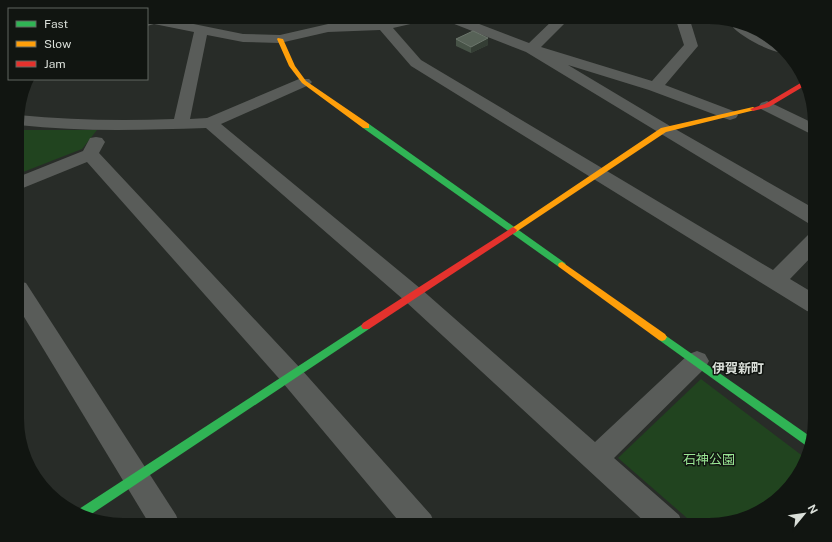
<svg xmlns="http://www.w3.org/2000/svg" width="832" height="542" font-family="'Public Sans','Noto Sans JP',sans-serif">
  <rect width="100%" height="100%" fill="#282c28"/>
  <g fill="#21441f">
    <path d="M 18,130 L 97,130 L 82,149 L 18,174 Z"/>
    <path d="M 701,379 L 804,457 L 797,478 L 762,511 L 716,525 L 695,525 L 618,458 Z"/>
  </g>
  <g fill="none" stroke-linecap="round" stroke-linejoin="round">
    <g fill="#595c59" fill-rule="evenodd">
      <path d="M 159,17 L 243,34 L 280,35 L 328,24 L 384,22 L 405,17 L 430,17 L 428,20 L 393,28 L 421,60 L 773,270 L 808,235 L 815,233 L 815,253 L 790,279 L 815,294 L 815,313 L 807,311 L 411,66 L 380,30 L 328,32 L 280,43 L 243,42 L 207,35 L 190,119 L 207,118 L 299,79 L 309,79 L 312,82 L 309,85 L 221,124 L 421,289 L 595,442 L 689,354 L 697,351 L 705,354 L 709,361 L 705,368 L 614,458 L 679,515 L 683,525 L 648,525 L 405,301 L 206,128 C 143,130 81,132 18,125 L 18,115 C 70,120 121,121 174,119 L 194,32 L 154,24 L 147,26 L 147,18 Z"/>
      <path d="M 442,17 L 461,17 L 529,43 L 556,17 L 571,17 L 541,47 L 652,81 L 684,45 L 675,17 L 689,17 L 698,46 L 665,85 L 736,112 L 738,115 L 736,118 L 730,120 L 724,118 L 649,90 L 568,65 L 670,126 L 815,209 L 815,225 L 808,223 L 526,52 L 444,20 Z"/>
      <path d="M 733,24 C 756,31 768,34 785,52 C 774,55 738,35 732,26 Z"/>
      <path d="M 767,101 L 815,124 L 815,136 L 761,109 L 759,106 L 761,103 Z"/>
      <path d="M 96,137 L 102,138 L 105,142 L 99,153 L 301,369 L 431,515 L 435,525 L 402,525 L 283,383 L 87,162 L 18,190 L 18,177 L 83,151 L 90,138 Z"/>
      <path d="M 18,281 L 26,283 L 176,515 L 180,525 L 150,525 L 18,307 Z"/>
    </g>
    <g fill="#30b455" fill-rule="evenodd">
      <path d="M 363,124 L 369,124 L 565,263 L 566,265 L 565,267 L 559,267 L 363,128 Z"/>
      <path d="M 366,322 L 369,323 L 371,326 L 369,329 L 90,515 L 78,511 L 79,509 Z"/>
      <path d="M 662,333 L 811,437 L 808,447 L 659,340 L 657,337 L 659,334 Z"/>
    </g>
    <g fill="#ff9f0a" fill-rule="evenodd">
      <path d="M 278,38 L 283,39 L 295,66 L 306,81 L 369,124 L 369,128 L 363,128 L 302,83 L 289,66 L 277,39 Z"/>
      <path d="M 753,107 L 756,109 L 755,110 L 666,132 L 516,232 L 510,232 L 509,230 L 661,128 Z"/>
      <path d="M 562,262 L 665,334 L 667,337 L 665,340 L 662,341 L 659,340 L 559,267 L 558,265 L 559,263 Z"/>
    </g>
    <g fill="#e5322d" fill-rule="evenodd">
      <path d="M 804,81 L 806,85 L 769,107 L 753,111 L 750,109 L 765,104 Z"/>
      <path d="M 513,227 L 517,230 L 516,232 L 369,329 L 363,329 L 361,326 L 363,323 Z"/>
    </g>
  </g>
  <path fill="#475347" d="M 456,39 L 488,45 L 471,53 L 456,46 Z"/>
  <path fill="#343d34" d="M 488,38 L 488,45 L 471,53 L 471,47 Z"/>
  <path fill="#576257" stroke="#6b756b" d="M 473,31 L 488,38 L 471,47 L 456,39 Z"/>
  <g text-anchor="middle" stroke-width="3" stroke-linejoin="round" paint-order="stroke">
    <g font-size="13" font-weight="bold" fill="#dadfd9" stroke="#111511">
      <text x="738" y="373">伊賀新町</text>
    </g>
    <g font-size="13" fill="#9ae694" stroke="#111511">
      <text x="709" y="464">石神公園</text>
    </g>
  </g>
  <path d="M0 0H832V542H0ZM123 24H709A99 99 0 0 1 808 123V419A99 99 0 0 1 709 518H123A99 99 0 0 1 24 419V123A99 99 0 0 1 123 24Z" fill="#111511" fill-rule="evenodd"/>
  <rect x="8" y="8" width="140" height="72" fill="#111511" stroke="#616661"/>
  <rect x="16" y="21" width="20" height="6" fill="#30b455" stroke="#616661"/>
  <text x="44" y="28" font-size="12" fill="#dadfd9">Fast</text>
  <rect x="16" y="41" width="20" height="6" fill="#ff9f0a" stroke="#616661"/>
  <text x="44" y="48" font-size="12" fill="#dadfd9">Slow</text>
  <rect x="16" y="61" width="20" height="6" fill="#e5322d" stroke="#616661"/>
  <text x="44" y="68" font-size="12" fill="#dadfd9">Jam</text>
  <g transform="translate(804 514) rotate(61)" stroke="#111511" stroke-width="3" paint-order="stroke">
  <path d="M0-3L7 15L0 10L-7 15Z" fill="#dadfd9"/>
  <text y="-6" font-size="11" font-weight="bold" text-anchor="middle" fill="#dadfd9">N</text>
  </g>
</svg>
